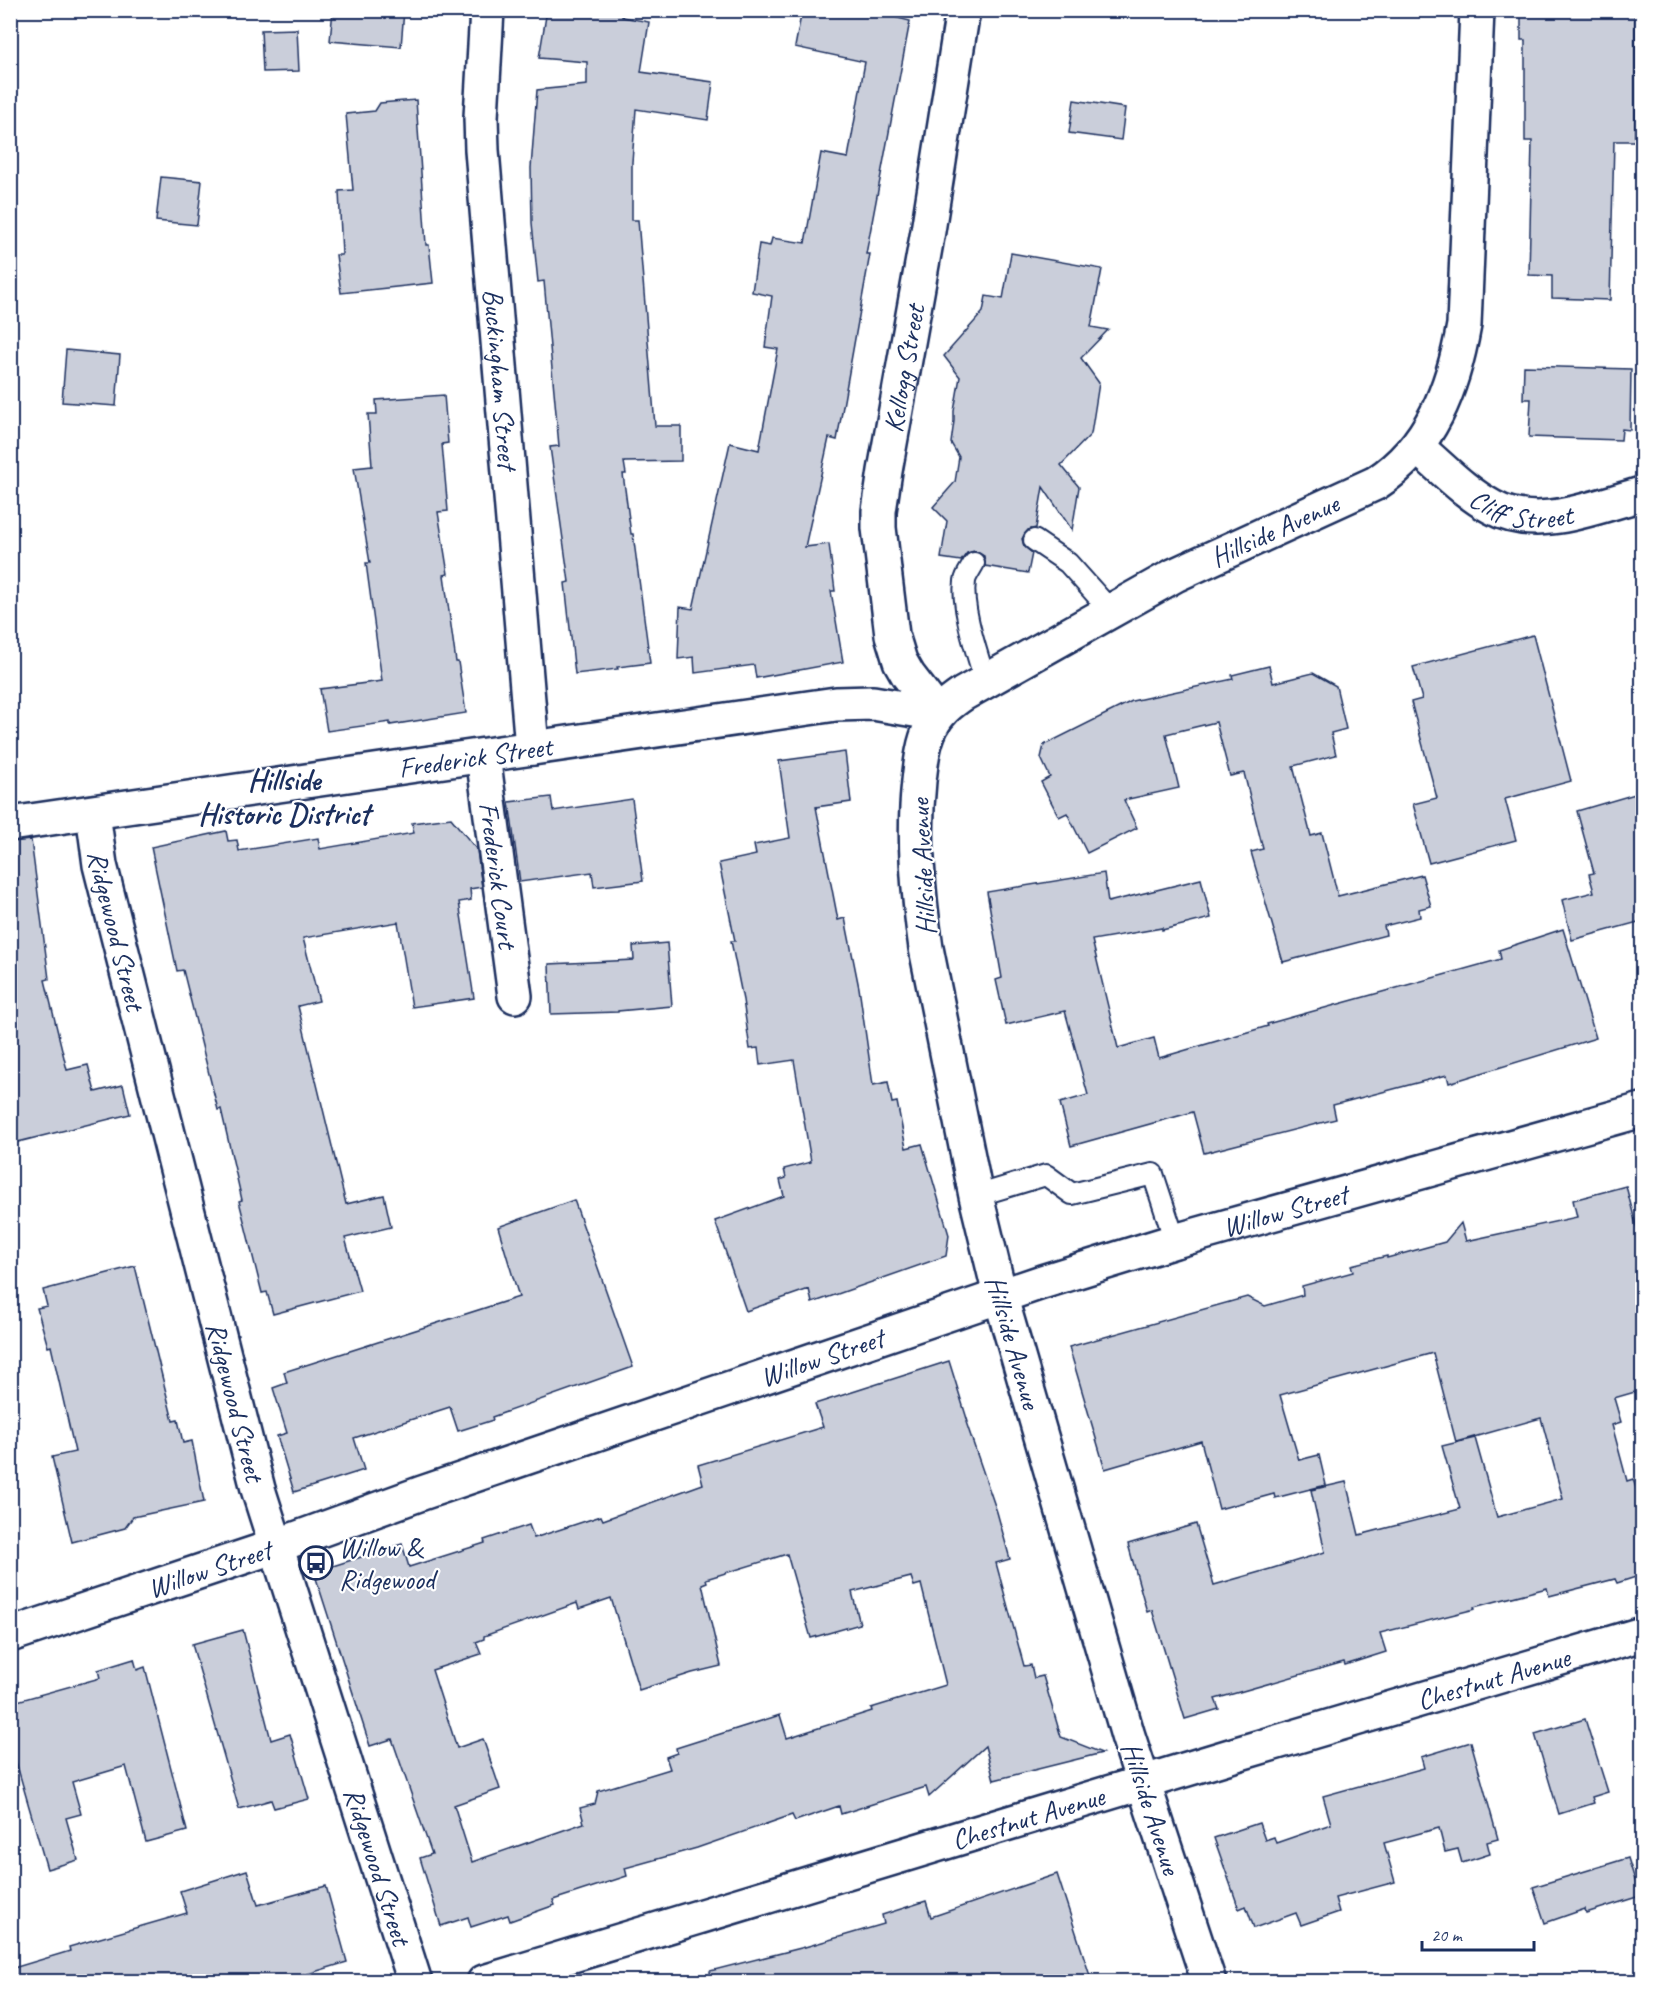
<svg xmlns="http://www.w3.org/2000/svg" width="1653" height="1992" font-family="Caveat,sans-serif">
  <rect width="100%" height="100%" fill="#fff"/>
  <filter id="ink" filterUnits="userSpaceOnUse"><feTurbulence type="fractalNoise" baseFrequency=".0167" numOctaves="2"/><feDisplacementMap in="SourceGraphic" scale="12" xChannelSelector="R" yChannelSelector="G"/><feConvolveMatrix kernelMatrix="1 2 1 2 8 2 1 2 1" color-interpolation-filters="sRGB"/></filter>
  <g filter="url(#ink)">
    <g fill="#caceda" stroke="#1b2f5e" stroke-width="1.5" fill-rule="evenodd">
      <path d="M 333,10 L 404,10 L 401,47 L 330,41 Z"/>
      <path d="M 547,10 L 623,10 L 622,17 L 649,22 L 641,72 L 713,82 L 708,120 L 636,109 L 632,162 L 632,220 L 638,220 L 655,426 L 681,426 L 681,461 L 624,462 L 626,474 L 623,474 L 631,534 L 633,534 L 650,663 L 617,667 L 618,669 L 575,674 L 565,583 L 569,582 L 550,447 L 559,446 L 544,281 L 538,282 L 532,223 L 531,168 L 537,90 L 587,85 L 587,62 L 539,58 Z"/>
      <path d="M 802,10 L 866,10 L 910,21 L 866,254 L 870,254 L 837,440 L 829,438 L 805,547 L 829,544 L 835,591 L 831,591 L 843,662 L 756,678 L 754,665 L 695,673 L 694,657 L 678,659 L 680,607 L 693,609 L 730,443 L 759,450 L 778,349 L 765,347 L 772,296 L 752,292 L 759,244 L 770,246 L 772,238 L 805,243 L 821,153 L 848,158 L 865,62 L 795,47 Z"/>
      <path d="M 1521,10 L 1635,10 L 1635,141 L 1614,141 L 1610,300 L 1552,298 L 1552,276 L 1529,275 L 1532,141 L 1525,141 L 1525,40 L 1521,40 Z"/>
      <path d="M 297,29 L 299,71 L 263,72 L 261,30 Z"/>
      <path d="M 416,100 L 426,245 L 429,245 L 433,283 L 341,293 L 336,255 L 342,255 L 339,191 L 353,190 L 346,114 L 375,111 L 380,103 Z"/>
      <path d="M 1074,100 L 1125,108 L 1121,140 L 1069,133 Z"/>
      <path d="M 161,177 L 202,181 L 197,225 L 156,221 Z"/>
      <path d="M 1011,253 L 1102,269 L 1091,327 L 1108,330 L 1081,358 L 1099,383 L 1091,434 L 1061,465 L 1079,487 L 1072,530 L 1043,487 L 1036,528 L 1028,530 L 1022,539 L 1024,546 L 1032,553 L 1028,573 L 985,566 L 984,556 L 974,551 L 967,553 L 961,561 L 941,558 L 947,521 L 933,507 L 955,482 L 959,457 L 951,443 L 954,421 L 954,411 L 960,377 L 944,356 L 983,312 L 986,296 L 1003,299 Z"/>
      <path d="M 66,350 L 120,355 L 116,406 L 62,402 Z"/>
      <path d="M 1524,366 L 1631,369 L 1630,430 L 1622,429 L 1621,440 L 1529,437 L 1531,399 L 1523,399 Z"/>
      <path d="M 444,395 L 448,443 L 442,444 L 448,511 L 438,512 L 448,574 L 444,575 L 456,662 L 458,662 L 466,713 L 390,725 L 390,722 L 327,731 L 320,689 L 382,681 L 366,563 L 370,563 L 354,468 L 372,466 L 368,414 L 377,414 L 376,400 Z"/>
      <path d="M 1533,635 L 1571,781 L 1505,799 L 1516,840 L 1429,863 L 1413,804 L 1437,798 L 1411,702 L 1422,699 L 1413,667 Z"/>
      <path d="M 1269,666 L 1273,683 L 1313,673 L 1336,686 L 1346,729 L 1331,733 L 1336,755 L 1293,766 L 1311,836 L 1322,833 L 1338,896 L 1422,875 L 1431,906 L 1419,909 L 1420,917 L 1384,926 L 1386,935 L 1283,962 L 1251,852 L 1263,849 L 1244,773 L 1230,776 L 1216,722 L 1166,734 L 1179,788 L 1124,800 L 1137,828 L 1087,853 L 1067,813 L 1059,817 L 1041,782 L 1050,777 L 1041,758 L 1044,745 L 1132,701 L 1233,679 L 1232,675 Z"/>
      <path d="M 845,752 L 851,802 L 816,807 L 838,920 L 845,918 L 859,988 L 873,1085 L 888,1082 L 892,1103 L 897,1102 L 906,1148 L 922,1144 L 949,1235 L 946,1256 L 812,1303 L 809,1289 L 746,1311 L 715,1221 L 784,1196 L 780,1180 L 786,1178 L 784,1169 L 811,1162 L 794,1060 L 760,1065 L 758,1048 L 750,1049 L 743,1000 L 731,941 L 735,941 L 719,863 L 756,855 L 754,845 L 790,838 L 779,761 Z"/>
      <path d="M 1642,792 L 1642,921 L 1572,940 L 1562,900 L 1594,892 L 1589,874 L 1594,873 L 1577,811 Z"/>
      <path d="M 551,797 L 553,811 L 632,799 L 643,881 L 594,887 L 592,872 L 520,882 L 509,802 Z"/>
      <path d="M 451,818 L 477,850 L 482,887 L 470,889 L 471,900 L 459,902 L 474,998 L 412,1007 L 398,922 L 303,938 L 319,1001 L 298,1006 L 346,1204 L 384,1195 L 391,1227 L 345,1238 L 360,1291 L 273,1314 L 267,1292 L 262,1293 L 239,1201 L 242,1200 L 221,1109 L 218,1110 L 183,970 L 177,971 L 151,847 L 226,831 L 228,841 L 237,840 L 239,851 L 318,838 L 320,849 L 414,833 L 412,823 Z"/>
      <path d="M 31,840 L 49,979 L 45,980 L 67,1070 L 88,1065 L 95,1092 L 123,1085 L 130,1114 L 10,1144 L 10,842 Z"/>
      <path d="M 1104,873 L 1108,902 L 1201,879 L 1211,918 L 1162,930 L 1162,928 L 1092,940 L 1118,1048 L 1154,1038 L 1159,1058 L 1268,1026 L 1267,1024 L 1501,959 L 1499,950 L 1563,929 L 1596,1038 L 1449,1083 L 1447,1075 L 1333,1105 L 1336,1119 L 1204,1153 L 1193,1112 L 1071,1146 L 1060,1103 L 1088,1095 L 1065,1011 L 1006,1025 L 996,980 L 1002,978 L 987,892 Z"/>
      <path d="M 667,943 L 672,1006 L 618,1011 L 618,1012 L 551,1014 L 549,964 L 634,960 L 633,946 Z"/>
      <path d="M 1626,1186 L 1642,1248 L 1642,1390 L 1614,1398 L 1621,1422 L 1612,1425 L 1627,1481 L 1633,1479 L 1642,1506 L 1642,1575 L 1617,1583 L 1615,1579 L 1549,1596 L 1547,1588 L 1474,1607 L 1475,1609 L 1380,1633 L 1386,1652 L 1345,1665 L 1344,1662 L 1215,1699 L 1219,1709 L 1185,1719 L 1152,1610 L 1147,1612 L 1128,1544 L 1196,1524 L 1214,1585 L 1270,1569 L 1325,1552 L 1311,1490 L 1346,1482 L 1359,1535 L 1460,1509 L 1442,1446 L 1475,1438 L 1497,1517 L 1563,1499 L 1541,1418 L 1456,1442 L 1433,1353 L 1280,1395 L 1299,1460 L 1319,1455 L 1326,1485 L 1275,1498 L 1274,1494 L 1219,1509 L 1201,1441 L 1105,1469 L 1069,1347 L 1247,1297 L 1265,1306 L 1303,1295 L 1302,1286 L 1353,1272 L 1351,1265 L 1387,1256 L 1387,1258 L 1445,1242 L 1461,1223 L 1466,1241 L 1577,1217 L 1573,1200 Z"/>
      <path d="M 574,1200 L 633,1367 L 492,1417 L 493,1420 L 458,1431 L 450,1407 L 354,1438 L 364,1470 L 294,1492 L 277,1436 L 287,1433 L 273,1388 L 287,1383 L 284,1372 L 519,1297 L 498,1227 Z"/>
      <path d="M 135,1266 L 173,1421 L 178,1420 L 183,1443 L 192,1441 L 204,1502 L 133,1517 L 125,1528 L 72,1542 L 52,1457 L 75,1452 L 51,1346 L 48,1347 L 37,1308 L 47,1306 L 43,1290 Z"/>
      <path d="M 949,1361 L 968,1422 L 966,1422 L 997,1512 L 1010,1559 L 996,1563 L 1024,1666 L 1031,1665 L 1034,1678 L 1043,1676 L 1061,1737 L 1102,1753 L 994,1780 L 985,1746 L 929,1797 L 926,1787 L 841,1814 L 839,1806 L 795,1821 L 792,1815 L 697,1848 L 625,1868 L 627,1876 L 553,1900 L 555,1905 L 510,1921 L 508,1915 L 471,1927 L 468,1917 L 441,1926 L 420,1858 L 432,1854 L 392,1739 L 370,1746 L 314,1572 L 402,1544 L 409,1567 L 485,1543 L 484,1540 L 529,1525 L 534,1538 L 601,1516 L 603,1520 L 703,1484 L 698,1465 L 823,1427 L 815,1404 ZM 787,1554 L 811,1638 L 860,1624 L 852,1592 L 911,1577 L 914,1586 L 921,1584 L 946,1685 L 871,1708 L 872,1711 L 787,1738 L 780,1715 L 676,1748 L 677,1753 L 666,1757 L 670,1769 L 598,1791 L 595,1804 L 580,1808 L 584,1823 L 472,1862 L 454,1805 L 500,1789 L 483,1739 L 457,1748 L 432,1670 L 481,1654 L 476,1642 L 484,1639 L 484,1636 L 577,1603 L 579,1609 L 611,1598 L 639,1690 L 692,1673 L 721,1666 L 702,1584 L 707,1582 L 706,1579 Z"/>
      <path d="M 243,1630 L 271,1740 L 290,1734 L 309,1799 L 274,1808 L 271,1800 L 239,1809 L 192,1644 Z"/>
      <path d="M 134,1659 L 137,1670 L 145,1667 L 187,1831 L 146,1842 L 126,1766 L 72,1782 L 81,1814 L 66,1818 L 78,1860 L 47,1869 L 10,1741 L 10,1703 L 100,1678 L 98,1670 Z"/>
      <path d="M 1585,1719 L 1608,1792 L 1592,1797 L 1594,1803 L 1559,1814 L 1535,1734 Z"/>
      <path d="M 1471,1742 L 1498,1839 L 1487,1842 L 1490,1854 L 1462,1863 L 1458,1849 L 1445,1852 L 1439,1828 L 1384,1843 L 1395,1882 L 1335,1898 L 1339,1912 L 1301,1925 L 1296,1913 L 1254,1928 L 1246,1906 L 1239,1909 L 1214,1838 L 1259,1823 L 1265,1840 L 1274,1837 L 1276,1843 L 1331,1824 L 1323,1796 L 1424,1768 L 1421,1757 Z"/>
      <path d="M 1628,1858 L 1640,1896 L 1586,1913 L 1585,1909 L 1545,1923 L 1533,1887 Z"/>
      <path d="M 247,1870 L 258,1905 L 326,1886 L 347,1962 L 281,1982 L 10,1982 L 10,1969 L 70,1951 L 69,1947 L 187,1913 L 180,1891 Z"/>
      <path d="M 1057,1874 L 1092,1982 L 711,1982 L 710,1971 L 805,1947 L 884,1924 L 882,1915 L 926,1901 L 931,1917 Z"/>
    </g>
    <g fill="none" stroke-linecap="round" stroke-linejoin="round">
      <g stroke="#1b2f5e" stroke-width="24">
        <g id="service">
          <path d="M 1034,540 L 1068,563 L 1110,610"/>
          <path d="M 974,563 C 971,569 966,575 965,581 C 961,608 977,653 985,680"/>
          <path d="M 976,1196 L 1046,1175 L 1072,1194 L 1153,1174 L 1175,1241"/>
        </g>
      </g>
      <g stroke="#1b2f5e" stroke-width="38">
        <g id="minor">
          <path id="s1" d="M 487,10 L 481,117 L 482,150 L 532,748"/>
          <path id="s2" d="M 1417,447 C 1441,467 1464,492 1492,507 C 1537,533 1596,506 1642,494"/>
          <path id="s3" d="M 938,714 L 908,675 L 900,661 L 892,635 L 879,528 L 879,511 L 885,471 L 928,231 L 963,10"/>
          <path id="s4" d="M 483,756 L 515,996"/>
          <path id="s5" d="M 93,813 L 100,865 L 258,1489 L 415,1982"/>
          <path id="s6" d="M 10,824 L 836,704 L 873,703 L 938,714"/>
          <path id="s7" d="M 484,1982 L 1240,1753 L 1642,1634"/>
          <path id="s8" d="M 1209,1982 L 1128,1736 L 1000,1295 L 976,1196 L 926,948 C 918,892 913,837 919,781 C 921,763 923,743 931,727 C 938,712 950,703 963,694 L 1175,575 L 1376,483 C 1431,447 1453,388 1464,325 L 1477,10"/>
        </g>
      </g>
      <g stroke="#1b2f5e" stroke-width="38">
        <g id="tertiary">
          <path id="s9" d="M 10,1635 L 276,1546 L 422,1493 L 1042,1282 L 1175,1241 L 1642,1110"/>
        </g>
      </g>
      <use href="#service" stroke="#fff" stroke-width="20"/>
      <use href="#minor" stroke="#fff" stroke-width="33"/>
      <use href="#tertiary" stroke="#fff" stroke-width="33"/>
    </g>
  </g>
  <defs>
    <g id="bus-ring" transform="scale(1.725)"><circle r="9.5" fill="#fff" stroke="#1b2f5e" stroke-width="1.5"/><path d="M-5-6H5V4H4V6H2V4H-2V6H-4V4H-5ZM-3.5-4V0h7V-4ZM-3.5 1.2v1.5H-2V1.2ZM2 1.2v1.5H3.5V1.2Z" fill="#1b2f5e"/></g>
  </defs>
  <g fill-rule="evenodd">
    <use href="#bus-ring" x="316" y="1563"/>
  </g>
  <g text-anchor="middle" stroke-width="4.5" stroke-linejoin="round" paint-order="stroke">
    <g font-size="28" fill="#1b2f5e" stroke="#fff">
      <text dy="10" stroke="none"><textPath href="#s3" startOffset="362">Kellogg Street</textPath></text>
      <text dy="10" stroke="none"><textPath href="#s1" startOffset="370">Buckingham Street</textPath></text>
      <text dy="10" stroke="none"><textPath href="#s2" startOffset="126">Cliff Street</textPath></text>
      <text dy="10" stroke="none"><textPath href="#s8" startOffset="1695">Hillside Avenue</textPath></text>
      <text dy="10" stroke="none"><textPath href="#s6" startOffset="470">Frederick Street</textPath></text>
      <text transform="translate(922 867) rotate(-93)" y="10">Hillside Avenue</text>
      <text dy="10" stroke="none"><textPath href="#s4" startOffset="120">Frederick Court</textPath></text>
      <text dy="10" stroke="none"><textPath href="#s5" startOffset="120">Ridgewood Street</textPath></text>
      <text dy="10" stroke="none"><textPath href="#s9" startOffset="1344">Willow Street</textPath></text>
      <text transform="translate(1014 1342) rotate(74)" y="10">Hillside Avenue</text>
      <text dy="10" stroke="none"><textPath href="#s9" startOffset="858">Willow Street</textPath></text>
      <text dy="10" stroke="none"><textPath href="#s5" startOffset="606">Ridgewood Street</textPath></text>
      <text dy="10" stroke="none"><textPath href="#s9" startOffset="210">Willow Street</textPath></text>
      <text dy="10" stroke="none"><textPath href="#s7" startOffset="1054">Chestnut Avenue</textPath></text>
      <text transform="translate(1152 1808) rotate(72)" y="10">Hillside Avenue</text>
      <text dy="10" stroke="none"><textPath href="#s7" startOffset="568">Chestnut Avenue</textPath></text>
      <text dy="10" stroke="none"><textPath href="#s5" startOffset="1092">Ridgewood Street</textPath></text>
    </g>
    <g font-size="28" fill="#1b2f5e" stroke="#fff" text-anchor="start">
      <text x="339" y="1557">Willow &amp;<tspan x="339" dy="32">Ridgewood</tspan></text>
    </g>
    <g font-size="30" font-weight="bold" fill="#1b2f5e" stroke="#fff">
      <text x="284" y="790">Hillside<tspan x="284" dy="34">Historic District</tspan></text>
    </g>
  </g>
  <rect width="1653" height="1992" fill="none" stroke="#fff" stroke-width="36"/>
  <rect x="18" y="18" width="1617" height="1956" fill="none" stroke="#1b2f5e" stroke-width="2" filter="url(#ink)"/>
  <path d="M1422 1941v9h112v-9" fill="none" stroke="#1b2f5e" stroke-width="3"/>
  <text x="1431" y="1941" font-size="18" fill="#1b2f5e" stroke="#ffffff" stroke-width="4.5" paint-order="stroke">20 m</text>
</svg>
